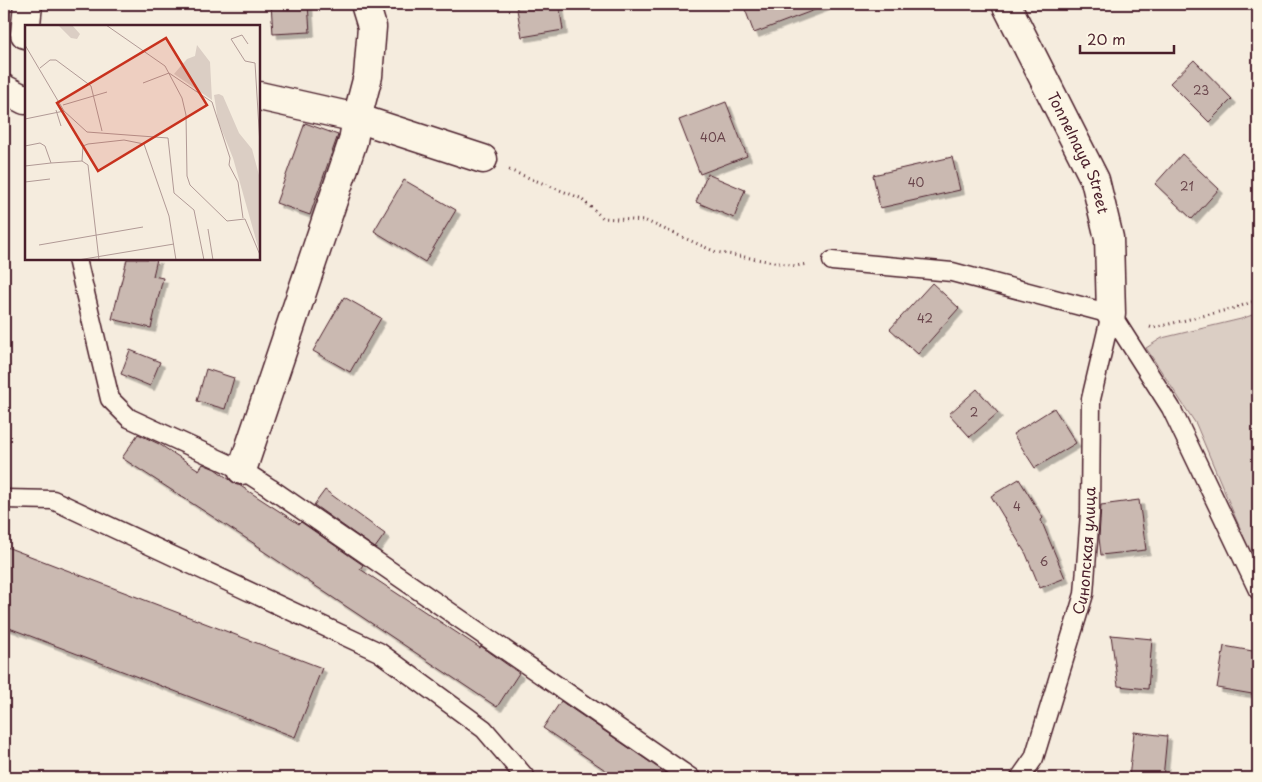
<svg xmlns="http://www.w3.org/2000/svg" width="1262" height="782" font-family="'Playpen Sans',sans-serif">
  <defs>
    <filter id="shadow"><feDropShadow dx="4.5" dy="4.5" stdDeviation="0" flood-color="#0004"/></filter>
  </defs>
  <rect width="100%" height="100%" fill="#f5ecde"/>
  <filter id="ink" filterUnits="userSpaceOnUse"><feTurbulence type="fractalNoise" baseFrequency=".02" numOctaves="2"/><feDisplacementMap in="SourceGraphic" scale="10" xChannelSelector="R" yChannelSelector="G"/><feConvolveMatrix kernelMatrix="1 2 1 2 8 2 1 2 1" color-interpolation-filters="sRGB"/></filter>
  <g filter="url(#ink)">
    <path fill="#dbcec4" stroke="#927678" d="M 1258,313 L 1258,571 L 1196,424 L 1146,348 L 1162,338 L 1241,319 Z"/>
    <g fill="#cab9b1" stroke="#4a1f2b" filter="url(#shadow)">
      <path d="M 271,4 L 308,4 L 310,32 L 273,34 Z"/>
      <path d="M 516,4 L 559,4 L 563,30 L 522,37 Z"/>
      <path d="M 743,4 L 824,4 L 825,6 L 754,33 Z"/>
      <path d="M 1194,60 L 1232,99 L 1209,122 L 1170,83 Z"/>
      <path d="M 726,102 L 747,156 L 700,174 L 679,120 Z"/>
      <path d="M 305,123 L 338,135 L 310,215 L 276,203 Z"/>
      <path d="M 1182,154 L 1219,189 L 1192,219 L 1155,184 Z"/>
      <path d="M 952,157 L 960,190 L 880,208 L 873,175 Z"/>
      <path d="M 707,174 L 745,190 L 734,218 L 696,202 Z"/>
      <path d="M 404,180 L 456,210 L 425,262 L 374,231 Z"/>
      <path d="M 127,259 L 157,259 L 153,276 L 163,278 L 151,328 L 112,319 Z"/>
      <path d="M 932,283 L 959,308 L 918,354 L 890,329 Z"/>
      <path d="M 344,297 L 381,318 L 350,372 L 313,351 Z"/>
      <path d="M 130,350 L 160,362 L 150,386 L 121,374 Z"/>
      <path d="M 206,369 L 234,378 L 225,409 L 197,401 Z"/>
      <path d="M 977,389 L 998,413 L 970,437 L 949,414 Z"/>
      <path d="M 1054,408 L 1076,443 L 1035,468 L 1013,434 Z"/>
      <path d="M 138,434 L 159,444 L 199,470 L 203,464 L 215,469 L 237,485 L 239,485 L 299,524 L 301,522 L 363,565 L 360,569 L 480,648 L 481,646 L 519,673 L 497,707 L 260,549 L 261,548 L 122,458 Z"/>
      <path d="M 1019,479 L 1043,518 L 1041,520 L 1065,578 L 1040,588 L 1026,554 L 991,496 Z"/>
      <path d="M 325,490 L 385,534 L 375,548 L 314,505 Z"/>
      <path d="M 1139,500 L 1146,550 L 1101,555 L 1099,538 L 1101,505 Z"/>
      <path d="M 4,546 L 322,668 L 295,737 L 4,626 Z"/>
      <path d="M 1111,635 L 1152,639 L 1148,689 L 1118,686 Z"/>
      <path d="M 1224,646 L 1258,652 L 1258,695 L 1217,688 Z"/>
      <path d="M 561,701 L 565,704 L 673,778 L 617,778 L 543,728 Z"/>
      <path d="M 1134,732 L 1167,736 L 1163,778 L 1129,778 Z"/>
    </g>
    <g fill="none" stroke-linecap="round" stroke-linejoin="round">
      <g stroke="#4a1f2b" stroke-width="21">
        <g id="lane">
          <path d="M 77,259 L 110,399 L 129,418 L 242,470 L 270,488 L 691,778"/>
          <path d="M 832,261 L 952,272 L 1111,314 L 1171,408 L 1258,590"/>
          <path d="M 4,499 L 53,500 L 379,652 L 484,729 L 526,778"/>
          <path id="s1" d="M 1020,778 L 1034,758 L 1084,594 L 1090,513 L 1091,399 L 1111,314"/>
        </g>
      </g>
      <g stroke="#4a1f2b" stroke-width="31">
        <g id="street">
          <path id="s2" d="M 1006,4 L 1095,180 L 1109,238 L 1111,314"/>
          <path d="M 25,34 L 28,4"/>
          <path d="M 4,89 L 25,100 L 26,98"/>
          <path d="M 259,96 L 357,118 L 483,159"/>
          <path d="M 242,470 L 353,141 L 357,118 L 368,76 L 372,27 L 365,4"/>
        </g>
      </g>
      <g stroke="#4a1f2b" stroke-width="3" stroke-dasharray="1 4" stroke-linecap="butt">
        <path d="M 509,170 L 580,198 L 603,218 L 646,221 L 716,252 L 796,266 L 807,264"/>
        <path d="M 1150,327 L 1153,328 L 1235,308 L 1258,300"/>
      </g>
      <use href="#lane" stroke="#fcf5e5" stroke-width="18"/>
      <use href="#street" stroke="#fcf5e5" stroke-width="28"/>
    </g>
  </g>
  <g text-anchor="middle" stroke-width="4" stroke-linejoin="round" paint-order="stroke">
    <g font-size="12" fill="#6a464c">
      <text x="1201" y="95">23</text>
      <text x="713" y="142">40А</text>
      <text x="916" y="187">40</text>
      <text x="1187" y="191">21</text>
      <text x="925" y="323">42</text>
      <text x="974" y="417">2</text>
      <text x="1017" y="511">4</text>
      <text x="1044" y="566">6</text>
    </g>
    <g font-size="15" fill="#4a1f2b" stroke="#fcf5e5">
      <text dy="5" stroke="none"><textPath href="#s2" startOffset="166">Tonnelnaya Street</textPath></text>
      <text dy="5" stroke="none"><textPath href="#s1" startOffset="239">Синопская улица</textPath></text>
    </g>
  </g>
  <g transform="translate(25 25)">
    <rect width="235" height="235" fill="#f5ecde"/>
    <path d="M 33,0 L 47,0 L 55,9 L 52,14 L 46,13 ZM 172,20 L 185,37 L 187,75 L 149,49 L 162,34 L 170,31 ZM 194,69 L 198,71 L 214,108 L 227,124 L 235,154 L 235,229 L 208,133 L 193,96 L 189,70 Z" fill="#dbcec4"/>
    <path fill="none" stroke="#b19a96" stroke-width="1" d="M 81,0 L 140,41 L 157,73 L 161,90 L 162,151 L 165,160 L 202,196 L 220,194 L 235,230M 223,19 L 217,10 L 206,14 L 220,36 L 230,38 L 235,120M 0,20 L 39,86 L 0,94M 15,43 L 25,35 L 31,35 L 66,61 L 77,106M 118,58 L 144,48 L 187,77 L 205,133 L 204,140 L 213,157 L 218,193M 38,80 L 82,67M 31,85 L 36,101M 39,86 L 62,107 L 143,113 L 149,168 L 169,185 L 179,235M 0,121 L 15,118 L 20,121 L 26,138 L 57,136 L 63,140 L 74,235M 57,136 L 58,121 L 63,119 L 99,115 L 119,119 L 144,191 L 151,235M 0,141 L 26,138M 0,157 L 25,154M 183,204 L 188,235M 14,220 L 118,202M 53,235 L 149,219"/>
    <path fill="#c8321e" fill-opacity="0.15" stroke="#c8321e" stroke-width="2.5" d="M 141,13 L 182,80 L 73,146 L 32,78 Z"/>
    <rect width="235" height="235" fill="none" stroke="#4a1f2b" stroke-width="2.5"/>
  </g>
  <rect width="1262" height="782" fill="none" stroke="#fcf5e5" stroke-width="20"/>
  <rect x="10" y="10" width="1242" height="762" fill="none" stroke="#4a1f2b" stroke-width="2" filter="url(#ink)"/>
  <path d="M1080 45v8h94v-8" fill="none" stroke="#4a1f2b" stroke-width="2.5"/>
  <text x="1087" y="45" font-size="15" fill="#4a1f2b" stroke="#fcf5e5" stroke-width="4" paint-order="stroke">20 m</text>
</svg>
